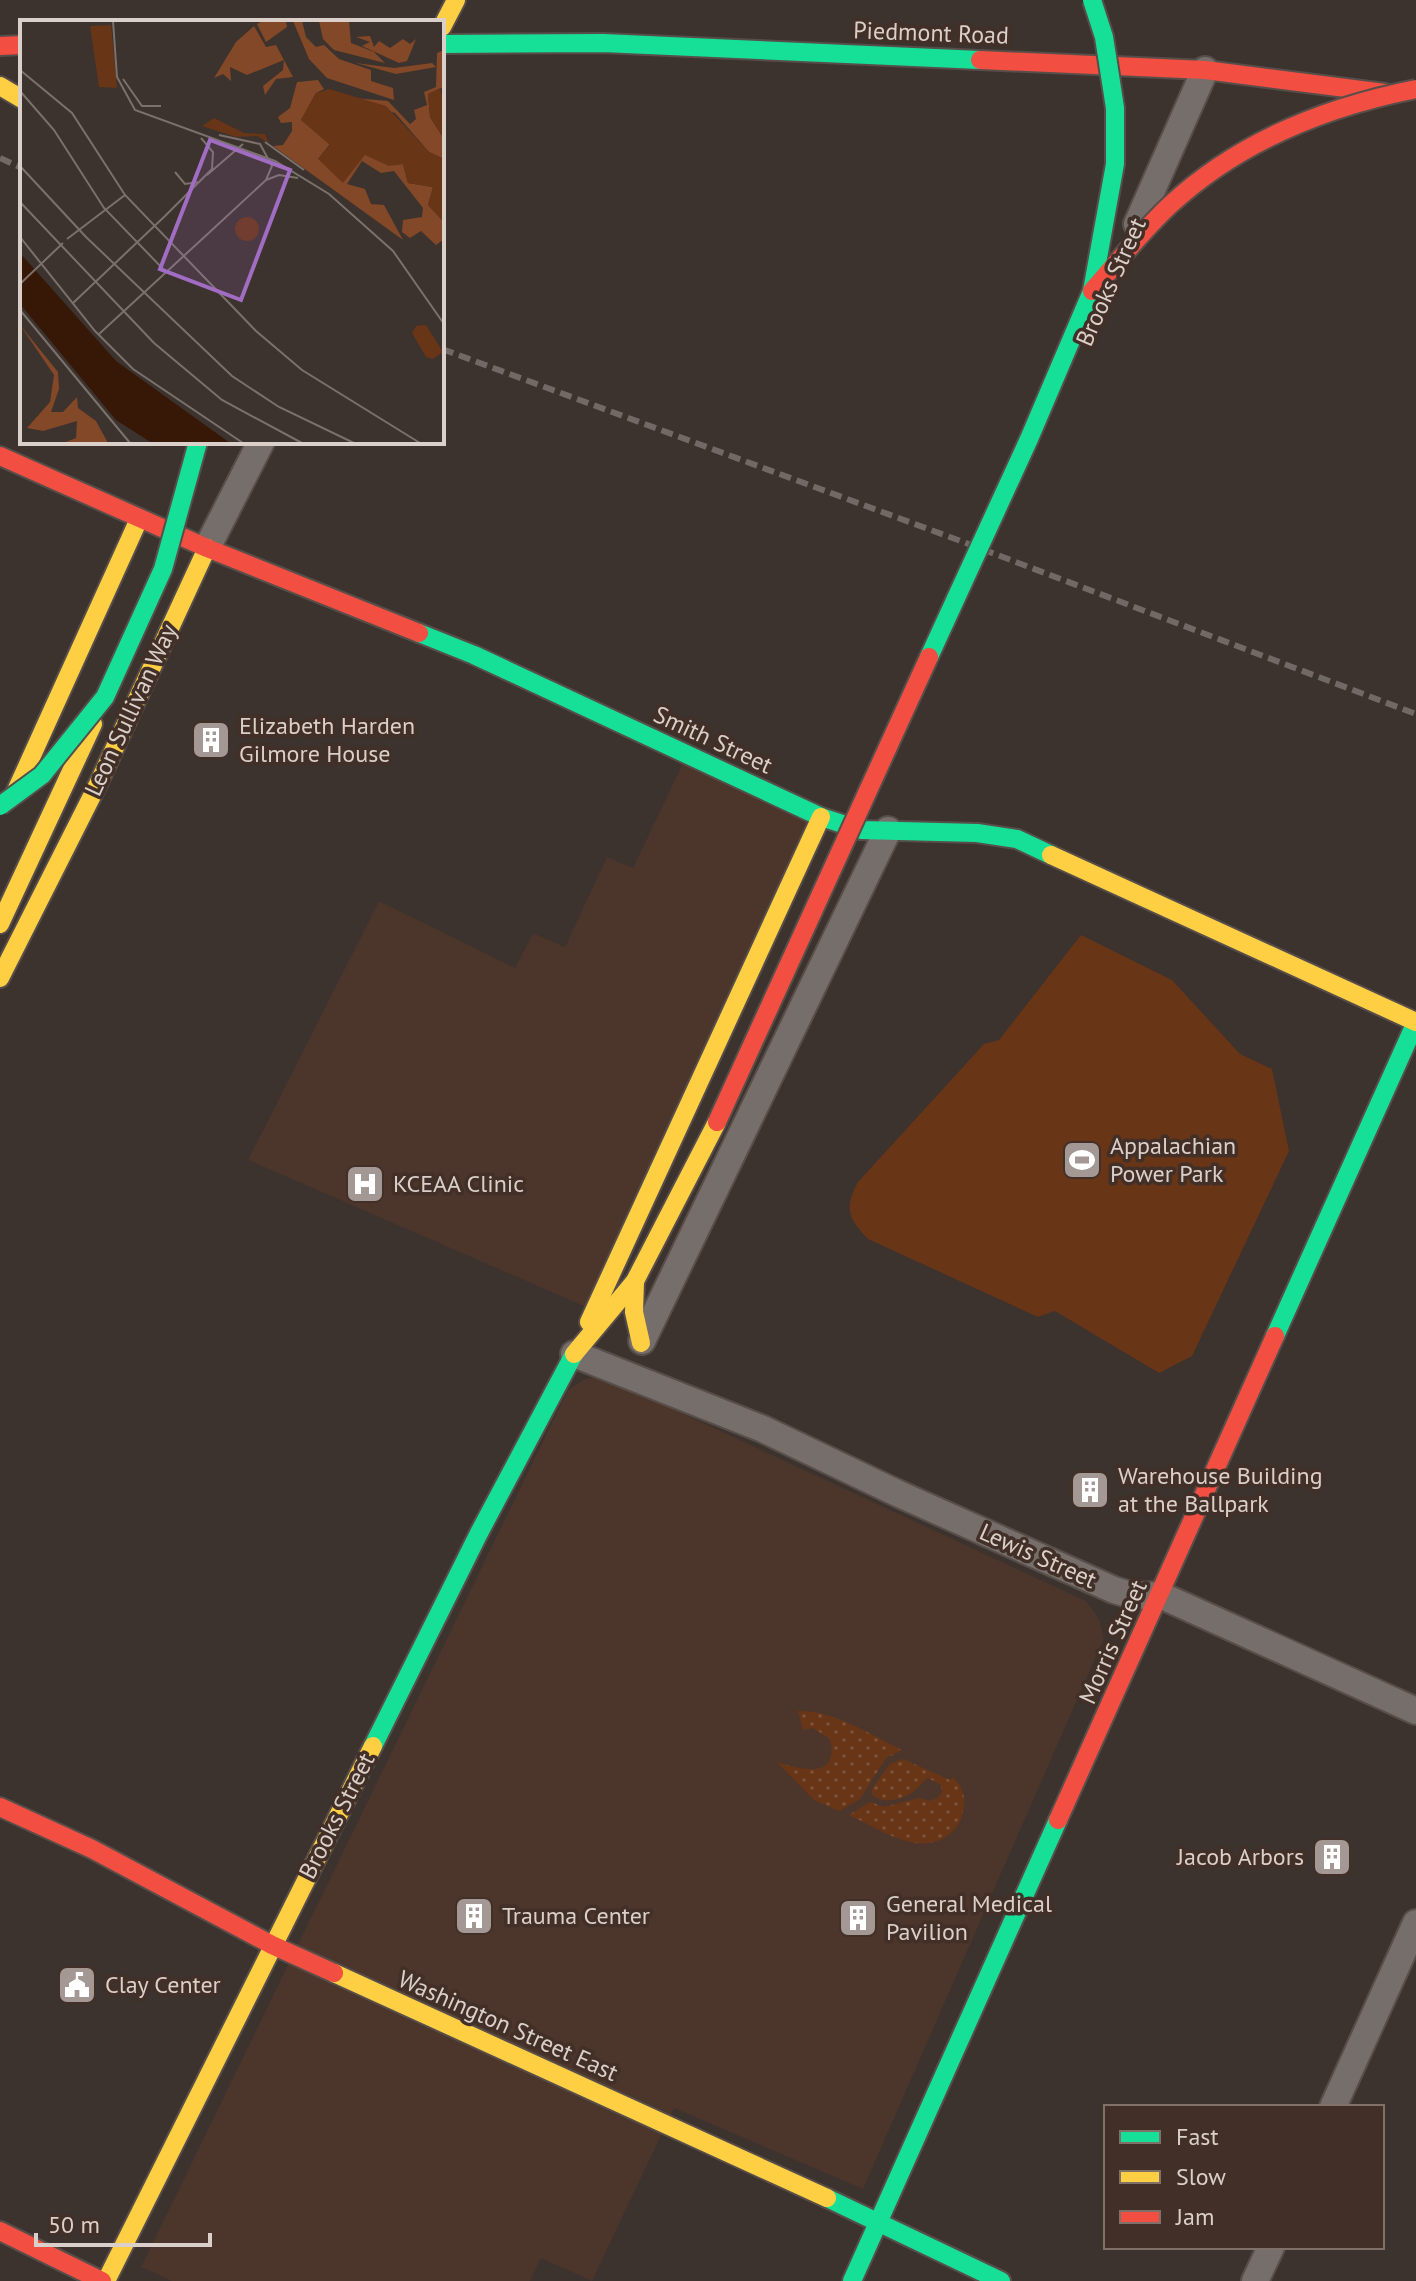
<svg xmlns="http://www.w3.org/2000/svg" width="1416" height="2281" font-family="'PT Sans',sans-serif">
  <defs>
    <pattern id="garden-dots" width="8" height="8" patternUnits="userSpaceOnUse" patternTransform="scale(2)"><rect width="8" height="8" fill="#683517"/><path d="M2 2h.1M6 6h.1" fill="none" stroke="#7d5137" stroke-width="1.8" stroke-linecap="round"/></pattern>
  </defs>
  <rect width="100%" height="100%" fill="#3c322e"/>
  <g fill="#4c352b">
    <path d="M 684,761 L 815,814 L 586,1307 L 248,1160 L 379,901 L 515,968 L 533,933 L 565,947 L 607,857 L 633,868 Z"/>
    <path d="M 602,1376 L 1086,1601 L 1099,1619 L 1104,1638 L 863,2189 L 674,2108 L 592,2281 L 541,2258 L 530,2281 L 172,2281 L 141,2267 L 568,1390 L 585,1379 Z"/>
  </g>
  <path fill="#683517" d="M 1081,935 L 1172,980 L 1240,1054 L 1272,1069 L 1289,1151 L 1192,1356 L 1159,1373 L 1055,1311 L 1038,1317 L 868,1239 C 848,1218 844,1208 858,1182 L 984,1044 L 999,1040 Z"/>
  <g fill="url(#garden-dots)">
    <path d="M 798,1711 C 834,1710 871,1735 902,1750 L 886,1758 L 860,1799 L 839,1811 L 814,1800 L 777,1762 C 800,1769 840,1781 830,1739 L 813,1728 L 803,1730 Z"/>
    <path d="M 903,1759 L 950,1780 L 953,1777 C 963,1787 966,1797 963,1811 C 961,1822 956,1830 947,1836 C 917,1857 878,1828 849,1815 L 870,1802 L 884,1807 L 919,1798 L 929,1801 L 938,1798 L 942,1792 L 941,1785 L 928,1778 C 922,1782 919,1787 914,1791 C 903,1800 882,1805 872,1794 L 872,1789 L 890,1764 Z"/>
  </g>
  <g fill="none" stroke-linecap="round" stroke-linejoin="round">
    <g stroke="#574e4a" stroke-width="30">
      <g id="street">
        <path d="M 1137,224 L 1205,70"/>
        <path d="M 207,548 L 261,442"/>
        <path d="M 642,1341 L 888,830"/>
        <path d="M 574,1354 L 763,1429 L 899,1494 L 1114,1590 L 1134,1596 L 1160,1595 L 1416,1711"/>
        <path d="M 1333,2107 L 1416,1923"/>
        <path d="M 1255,2281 L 1271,2247"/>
      </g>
    </g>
    <g stroke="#574e4a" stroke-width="22">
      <g id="fast">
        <path d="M 442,44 L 603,43 L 980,60"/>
        <path d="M 419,633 L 474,655 L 821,817 L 861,830 L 977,833 L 1017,839 L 1051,855"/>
        <path d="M 1275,1336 L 1416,1022"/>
        <path d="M 373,1746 L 479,1533 L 574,1354"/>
        <path d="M 827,2198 L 1001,2281"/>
        <path d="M 852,2281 L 1058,1820"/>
      </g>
    </g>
    <g stroke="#574e4a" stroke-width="22">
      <g id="slow">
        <path d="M 442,27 L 456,0"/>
        <path d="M 0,86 L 22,99"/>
        <path d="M 15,793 L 139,519"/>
        <path d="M 1051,855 L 1416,1022"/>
        <path d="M 0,924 L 93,724"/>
        <path d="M 0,978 L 98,784 L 207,548"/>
        <path d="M 635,1281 L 634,1312 L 641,1343"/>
        <path d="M 589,1322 L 821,817"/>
        <path d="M 574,1354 L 635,1281 L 717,1122"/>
        <path d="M 334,1973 L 827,2198"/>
        <path d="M 106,2281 L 373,1746"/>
      </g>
    </g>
    <g stroke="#574e4a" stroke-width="22">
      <g id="jam">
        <path d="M 0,46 L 22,45"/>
        <path d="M 980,60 L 1205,70 L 1385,93"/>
        <path d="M 0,456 L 207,548 L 419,633"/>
        <path d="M 0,1807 L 92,1849 L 272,1945 L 334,1973"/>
        <path d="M 1058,1820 L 1275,1336"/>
        <path d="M 0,2231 L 102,2281"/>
      </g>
    </g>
    <use href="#street" stroke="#756e6a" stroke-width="26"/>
    <use href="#fast" stroke="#16e098" stroke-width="18"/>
    <use href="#slow" stroke="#ffcf43" stroke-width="18"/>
    <use href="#jam" stroke="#f24e42" stroke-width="18"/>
    <g stroke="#716965" stroke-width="6" stroke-dasharray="12 6" stroke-linecap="butt">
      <path d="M 0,158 L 22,168"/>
      <path d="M 442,349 L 958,540 L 1416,714"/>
    </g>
    <g stroke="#574e4a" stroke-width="22" stroke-linecap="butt">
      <g id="fast-bridge">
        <path d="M 929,657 L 1029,439 L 1092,291 L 1115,164 L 1115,108 L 1104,37 L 1092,0"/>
        <path d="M 0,806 L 42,775 L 105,697 L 163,569 L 198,442"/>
      </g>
    </g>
    <g stroke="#574e4a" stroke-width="22" stroke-linecap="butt">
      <g id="jam-bridge">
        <path d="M 1092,291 C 1118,262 1142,231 1170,205 C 1239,141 1325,107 1416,89"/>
        <path d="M 717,1122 L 929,657"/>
      </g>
    </g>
    <use href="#fast-bridge" stroke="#16e098" stroke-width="18"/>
    <use href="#jam-bridge" stroke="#f24e42" stroke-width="18"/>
  </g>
  <defs>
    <g id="building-square" transform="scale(2)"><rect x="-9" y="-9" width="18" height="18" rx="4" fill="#a39893" stroke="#423028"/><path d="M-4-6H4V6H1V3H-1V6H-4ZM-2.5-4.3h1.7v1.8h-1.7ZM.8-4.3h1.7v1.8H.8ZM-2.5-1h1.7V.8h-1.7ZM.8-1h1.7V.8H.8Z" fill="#fff"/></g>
    <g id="stadium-square" transform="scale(2)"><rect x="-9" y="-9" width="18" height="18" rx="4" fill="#a39893" stroke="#423028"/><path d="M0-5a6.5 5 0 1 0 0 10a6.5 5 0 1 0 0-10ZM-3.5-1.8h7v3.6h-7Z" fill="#fff"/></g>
    <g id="hospital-square" transform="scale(2)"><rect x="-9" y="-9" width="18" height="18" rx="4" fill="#a39893" stroke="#423028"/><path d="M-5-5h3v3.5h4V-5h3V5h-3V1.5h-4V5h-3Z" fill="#fff"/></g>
    <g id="civic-square" transform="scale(2)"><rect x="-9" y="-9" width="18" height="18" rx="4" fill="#a39893" stroke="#423028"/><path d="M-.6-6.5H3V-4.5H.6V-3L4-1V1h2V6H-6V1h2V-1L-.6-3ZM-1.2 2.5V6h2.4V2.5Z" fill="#fff"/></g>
  </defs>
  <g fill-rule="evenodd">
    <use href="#building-square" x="211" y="740"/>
    <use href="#stadium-square" x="1082" y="1160"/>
    <use href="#hospital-square" x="365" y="1184"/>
    <use href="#building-square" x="1090" y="1490"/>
    <use href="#building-square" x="1332" y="1857"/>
    <use href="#building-square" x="474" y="1916"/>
    <use href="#building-square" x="858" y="1918"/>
    <use href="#civic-square" x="77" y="1985"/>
  </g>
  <g text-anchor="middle" stroke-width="7" stroke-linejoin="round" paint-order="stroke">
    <g font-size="24" fill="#dacfc9" stroke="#423028">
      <text transform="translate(931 33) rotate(2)" y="8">Piedmont Road</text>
      <text transform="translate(1111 282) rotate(-66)" y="8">Brooks Street</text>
      <text transform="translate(131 710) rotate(-65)" y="8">Leon Sullivan Way</text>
      <text transform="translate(713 740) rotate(25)" y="8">Smith Street</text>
      <text transform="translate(1038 1556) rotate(24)" y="8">Lewis Street</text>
      <text transform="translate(1113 1642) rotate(-66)" y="8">Morris Street</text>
      <text transform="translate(337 1816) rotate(-63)" y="8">Brooks Street</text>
      <text transform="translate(508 2026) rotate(24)" y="8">Washington Street East</text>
    </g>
    <g font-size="24" fill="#dacfc9" stroke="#423028" text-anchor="start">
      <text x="239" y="734">Elizabeth Harden<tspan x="239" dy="28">Gilmore House</tspan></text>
      <text x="1110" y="1154">Appalachian<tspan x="1110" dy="28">Power Park</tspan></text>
      <text x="393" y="1192">KCEAA Clinic</text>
      <text x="1118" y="1484">Warehouse Building<tspan x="1118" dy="28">at the Ballpark</tspan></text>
      <text x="1304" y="1865" text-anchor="end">Jacob Arbors</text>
      <text x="886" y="1912">General Medical<tspan x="886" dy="28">Pavilion</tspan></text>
      <text x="502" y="1924">Trauma Center</text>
      <text x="105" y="1993">Clay Center</text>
    </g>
  </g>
  <g transform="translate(20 20)">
    <rect width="424" height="424" fill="#3c322e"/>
    <path d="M 194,98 L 224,113 L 245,114 L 249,123 L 237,116 L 216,117 L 182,106 ZM215 209a12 12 0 1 1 24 0a12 12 0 1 1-24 0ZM 406,305 L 423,332 L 413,339 L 406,337 L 392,313 L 396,306 Z" fill="#683517"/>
    <path d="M 243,1 L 266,1 L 267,7 L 246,22 L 237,4 ZM 273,1 L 282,1 L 286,17 L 296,27 L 304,25 L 319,39 L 351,50 L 351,61 L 373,68 L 374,80 L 307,58 L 289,39 ZM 299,1 L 329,1 L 331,23 L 354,32 L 365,43 L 314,30 L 303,19 ZM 234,6 L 246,27 L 256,25 L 273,57 L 256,59 L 245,75 L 243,66 L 263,50 L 264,40 L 227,55 L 210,47 L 211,61 L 203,54 L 194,58 L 216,22 ZM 350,16 L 354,27 L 359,21 L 370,28 L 383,19 L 390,24 L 396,19 L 387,41 L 379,43 L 342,26 L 350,22 L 336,17 ZM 424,30 L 424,67 L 408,74 L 410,97 L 424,119 L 424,139 L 409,132 L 375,93 L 323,77 L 368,81 L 390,104 L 396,99 L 394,90 L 407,85 L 404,72 L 416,67 L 417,33 ZM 336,43 L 374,48 L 412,43 L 416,47 L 376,54 ZM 298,60 L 304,69 L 296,73 L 281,100 L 310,124 L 298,139 L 346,134 L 369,145 L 383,144 L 388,163 L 413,167 L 408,185 L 424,202 L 424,219 L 416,225 L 401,211 L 390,218 L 382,212 L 383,200 L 402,197 L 403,188 L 374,151 L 361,153 L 342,141 L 327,164 L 345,169 L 351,184 L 364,185 L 383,220 L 253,126 L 263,125 L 272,111 L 272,102 L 261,103 L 258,97 L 270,88 L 277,62 ZM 0,305 L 38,352 L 39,369 L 31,392 L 43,392 L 57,377 L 58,388 L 76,401 L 88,423 L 43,423 L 56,418 L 57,401 L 23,411 L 7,408 L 30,382 L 34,355 Z" fill="#834827"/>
    <path d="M 420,68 L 424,83 L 424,119 L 410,97 L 408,74 ZM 309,69 L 366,86 L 409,132 L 424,139 L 424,202 L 408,185 L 413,167 L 388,163 L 383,144 L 369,146 L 345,135 L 323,163 L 298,139 L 310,125 L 281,100 L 296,73 Z" fill="#683517"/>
    <path d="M 91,5 L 97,68 L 79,67 L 70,6 Z" fill="#683517"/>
    <path d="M 0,233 L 96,341 L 210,423 L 132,423 L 96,400 L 0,284 Z" fill="#371706"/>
    <path fill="none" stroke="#7b716c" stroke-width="2" d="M 93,1 L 97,57 L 115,90 L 255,141 L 309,174 L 373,231 L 424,304M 0,50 L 52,93 L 105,175 L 236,311 L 282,350 L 400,423M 103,59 L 122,86 L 141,86M 0,71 L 34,110 L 84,188 L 146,252M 245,122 L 284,150M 0,146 L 66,217 L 212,356 L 259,387 L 334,423M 155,152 L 165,164 L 179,162M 187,155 L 223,124M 246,160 L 259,155 L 278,158M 0,182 L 134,323 L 202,380 L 282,423M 145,196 L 192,149 L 193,132 L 181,118M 193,209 L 246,160 L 252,146 L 240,124 L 199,115M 0,217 L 75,311 L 113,349 L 223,423M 47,219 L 105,175M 0,264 L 43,223M 52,284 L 145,196M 0,290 L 110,423M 78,315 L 193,209"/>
    <path fill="#a16dc3" fill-opacity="0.15" stroke="#a16dc3" stroke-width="4" d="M 190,120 L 270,150 L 221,280 L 140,249 Z"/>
    <rect width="424" height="424" fill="none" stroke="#dacfc9" stroke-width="4"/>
  </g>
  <rect x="1104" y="2105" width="280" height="144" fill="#423028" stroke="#7f7068" stroke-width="2"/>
  <rect x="1120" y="2131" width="40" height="12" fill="#16e098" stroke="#7f7068" stroke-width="2"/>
  <text x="1176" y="2145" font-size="24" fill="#dacfc9">Fast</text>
  <rect x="1120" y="2171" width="40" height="12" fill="#ffcf43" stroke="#7f7068" stroke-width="2"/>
  <text x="1176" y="2185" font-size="24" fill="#dacfc9">Slow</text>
  <rect x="1120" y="2211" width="40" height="12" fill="#f24e42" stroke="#7f7068" stroke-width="2"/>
  <text x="1176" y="2225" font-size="24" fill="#dacfc9">Jam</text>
  <path d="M36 2233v12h174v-12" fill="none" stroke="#dacfc9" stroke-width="4"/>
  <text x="48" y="2233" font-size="24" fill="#dacfc9" stroke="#423028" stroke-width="6" paint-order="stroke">50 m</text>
</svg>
